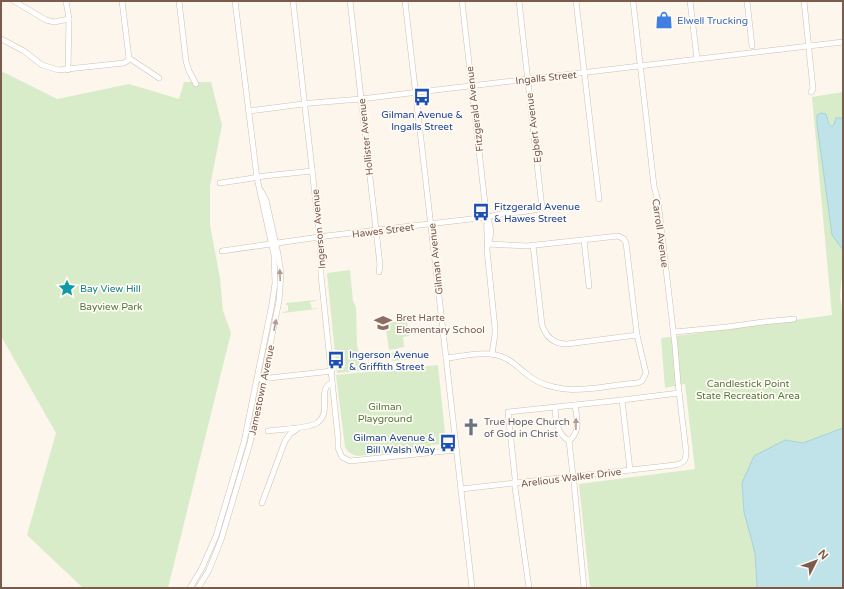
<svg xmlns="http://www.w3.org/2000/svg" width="844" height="589" font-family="'Varela Round',sans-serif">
  <rect width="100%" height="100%" fill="#fdf6ec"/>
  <g fill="#d8ecc9">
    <path d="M 1,71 L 57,99 L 129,84 L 179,99 L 184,82 L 211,82 L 222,125 L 210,186 L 210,225 L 220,278 L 223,311 L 231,333 L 168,588 L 83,588 L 27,535 L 56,433 L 1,336 Z"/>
    <path d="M 843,92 L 843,129 L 836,125 L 821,129 L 832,235 L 843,250 L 843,268 L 840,295 L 843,316 L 843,428 L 803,443 L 785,440 L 744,512 L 755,553 L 757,585 L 756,588 L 590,588 L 579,484 L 695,469 L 685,384 L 665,388 L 661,338 L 832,315 L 812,97 Z"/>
    <path d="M 350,270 L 353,301 L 356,307 L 357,345 L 361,361 L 366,364 L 367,370 L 337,373 L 327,273 Z"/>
    <path d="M 316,300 L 316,301 L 310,302 L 312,308 L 311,309 L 317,308 L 317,309 L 283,313 L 283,312 L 288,311 L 288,305 L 286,305 L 286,303 Z"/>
    <path d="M 400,321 L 401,322 L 403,322 L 404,323 L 408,322 L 407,324 C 410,328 408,331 410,335 L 409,336 L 403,337 L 404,347 L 389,350 L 385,323 Z"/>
    <path d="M 411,351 L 412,359 L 392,361 L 391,353 Z"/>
    <path d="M 438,365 L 446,442 L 446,443 L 444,444 L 431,445 L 431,448 L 358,456 C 352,455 348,452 345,447 L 336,375 Z"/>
  </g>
  <g fill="#bfe3e8" stroke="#a5d3da">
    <path d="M 821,113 L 826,114 L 829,124 L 832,127 L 834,124 L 836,118 L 841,118 L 843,119 L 843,250 L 832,235 L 817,124 L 817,115 Z"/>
    <path d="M 843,428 L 843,588 L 756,588 L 757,585 L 755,553 L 744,512 L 742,483 L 754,456 L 785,440 L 803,443 Z"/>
  </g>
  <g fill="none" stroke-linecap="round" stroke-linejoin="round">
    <g stroke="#d1beb0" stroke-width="6">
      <g id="minor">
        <path d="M 14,1 L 46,20 L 54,22 L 69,19"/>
        <path d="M 66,1 L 69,19 L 68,70"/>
        <path d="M 179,1 L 186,61 L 189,71 L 196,84"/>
        <path d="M 293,1 L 319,231 L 321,259 L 321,275 L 338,438 L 338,448 L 342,457 L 350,461 L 456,450"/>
        <path d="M 350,1 L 380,265 L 379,272"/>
        <path d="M 405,1 C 428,197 450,392 472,588"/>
        <path d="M 462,1 L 486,212 C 489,225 494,230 488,244"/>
        <path d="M 576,1 L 599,199"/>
        <path d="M 690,1 L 697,59"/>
        <path d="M 747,1 L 752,46"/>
        <path d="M 804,1 L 813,89 L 811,92"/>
        <path d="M 1,39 L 24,51 L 42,65 L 58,70 L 124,63 L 127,61 L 129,58 L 122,1"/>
        <path d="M 129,58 L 159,78"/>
        <path d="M 249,111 L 311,103 L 361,99 L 410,93 L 843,42"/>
        <path d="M 220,183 L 247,179 L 264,176 L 312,171"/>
        <path d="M 487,218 C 486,228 488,239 487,250 L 495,328 L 495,334 L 492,354"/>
        <path d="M 584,240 L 589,286"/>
        <path d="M 533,245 L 542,325 C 546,337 554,344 567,344 L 637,335"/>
        <path d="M 222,251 L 326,236 L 488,217 C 505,211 525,214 542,208 L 519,1"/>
        <path d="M 674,332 L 727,327 L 763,322 L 794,319"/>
        <path d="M 446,358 C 466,356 489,349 507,359 C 513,362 518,367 524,372 C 532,379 543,385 554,387 C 568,391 582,389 597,388 C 610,386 623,384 637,383 L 642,381 L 646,373 L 645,369 L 637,335 L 626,243 L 624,239 L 618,236 L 527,246 L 488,244"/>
        <path d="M 261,379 L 332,371"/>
        <path d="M 622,400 L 630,470"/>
        <path d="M 555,408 C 556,420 556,433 569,441 L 573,476 L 574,483 L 584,588"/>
        <path d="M 268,431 C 280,429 307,429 317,423 C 333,412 316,388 332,383"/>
        <path d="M 569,441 C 581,431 577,419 575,405"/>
        <path d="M 461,489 L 675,465 C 685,463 686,460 686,451 L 678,383 L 675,346 L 658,201 L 654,186 L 633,1"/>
        <path d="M 262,503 L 285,441 L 290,434 L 297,429"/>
        <path d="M 190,588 L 202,568 L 216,536 L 244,442 L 272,304 L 275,283 L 274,255 L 257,178 L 235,1"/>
        <path d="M 198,588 L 209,570 L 221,540 L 250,443 L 279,301 L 281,273 L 278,254 L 266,200 L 261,191"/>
        <path d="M 529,588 L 515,487 L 515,478 L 508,412 L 622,400 L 679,393"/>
      </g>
    </g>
    <use href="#minor" stroke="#fff" stroke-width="5"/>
  </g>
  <defs><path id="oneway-solid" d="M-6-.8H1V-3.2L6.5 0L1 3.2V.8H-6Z"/></defs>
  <g fill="#af9d94">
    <use href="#oneway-solid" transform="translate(280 275) rotate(-92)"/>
    <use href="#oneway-solid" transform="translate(275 325) rotate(-79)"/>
    <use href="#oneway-solid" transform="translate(576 424) rotate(-89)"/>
  </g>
  <defs>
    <g id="shop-bare" transform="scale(1.38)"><path d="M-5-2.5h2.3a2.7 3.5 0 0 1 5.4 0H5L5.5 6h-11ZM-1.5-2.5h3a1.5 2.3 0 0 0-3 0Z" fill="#3f7fe0" stroke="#fffaf3" stroke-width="2.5" paint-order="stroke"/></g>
    <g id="bus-bare" transform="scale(1.38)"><path d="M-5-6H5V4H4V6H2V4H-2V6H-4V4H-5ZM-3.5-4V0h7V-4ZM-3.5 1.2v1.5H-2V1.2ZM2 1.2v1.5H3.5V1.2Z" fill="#1a4fb4" stroke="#fffaf3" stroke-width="2.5" paint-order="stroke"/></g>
    <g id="sight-bare" transform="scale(1.38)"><path d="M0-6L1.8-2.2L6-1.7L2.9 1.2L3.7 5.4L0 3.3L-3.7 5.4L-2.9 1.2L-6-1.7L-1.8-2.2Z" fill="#0f9aa8" stroke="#fffaf3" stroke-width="2.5" paint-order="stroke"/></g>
    <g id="school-bare" transform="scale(1.38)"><path d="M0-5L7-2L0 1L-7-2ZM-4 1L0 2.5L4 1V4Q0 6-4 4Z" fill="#8d6e63" stroke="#fffaf3" stroke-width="2.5" paint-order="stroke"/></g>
    <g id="church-bare" transform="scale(1.38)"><path d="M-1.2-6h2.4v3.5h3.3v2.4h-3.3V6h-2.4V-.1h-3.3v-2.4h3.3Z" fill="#6b7280" stroke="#fffaf3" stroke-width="2.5" paint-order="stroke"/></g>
  </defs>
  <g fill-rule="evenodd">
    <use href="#shop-bare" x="664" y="20"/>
    <use href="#bus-bare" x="422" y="97"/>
    <use href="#bus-bare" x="481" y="212"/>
    <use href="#sight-bare" x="67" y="288"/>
    <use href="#school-bare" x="383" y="323"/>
    <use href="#bus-bare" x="336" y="360"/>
    <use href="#church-bare" x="471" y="427"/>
    <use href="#bus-bare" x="448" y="443"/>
  </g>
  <g text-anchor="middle" stroke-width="3.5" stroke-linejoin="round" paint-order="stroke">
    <g font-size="10" fill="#366cbe" stroke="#fffaf3" text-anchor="start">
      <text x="677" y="24">Elwell Trucking</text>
    </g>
    <g font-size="10" fill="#7a5c4d" stroke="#fffaf3">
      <text transform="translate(546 77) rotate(-6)" y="4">Ingalls Street</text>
      <text transform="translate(474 109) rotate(-97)" y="4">Fitzgerald Avenue</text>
      <text transform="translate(533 128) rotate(-97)" y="4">Egbert Avenue</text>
      <text transform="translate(365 137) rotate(-96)" y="4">Hollister Avenue</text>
      <text transform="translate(318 229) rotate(-95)" y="4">Ingerson Avenue</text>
      <text transform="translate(383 230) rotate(-7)" y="4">Hawes Street</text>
      <text transform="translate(661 233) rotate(82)" y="4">Carroll Avenue</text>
      <text transform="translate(435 259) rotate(-96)" y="4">Gilman Avenue</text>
      <text transform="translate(261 390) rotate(-78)" y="4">Jamestown Avenue</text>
      <text transform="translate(571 477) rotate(-7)" y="4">Arelious Walker Drive</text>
    </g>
    <g font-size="10" fill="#164399" stroke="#fffaf3" text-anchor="start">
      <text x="422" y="118" text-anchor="middle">Gilman Avenue &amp;<tspan x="422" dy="12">Ingalls Street</tspan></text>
      <text x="494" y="210">Fitzgerald Avenue<tspan x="494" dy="12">&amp; Hawes Street</tspan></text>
      <text x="349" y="358">Ingerson Avenue<tspan x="349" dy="12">&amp; Griffith Street</tspan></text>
      <text x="435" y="441" text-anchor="end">Gilman Avenue &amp;<tspan x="435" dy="12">Bill Walsh Way</tspan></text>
    </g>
    <g font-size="10" fill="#0d838f" stroke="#fffaf3" text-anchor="start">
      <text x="80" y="292">Bay View Hill</text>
    </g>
    <g font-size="10" fill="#537a41" stroke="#fffaf3">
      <text x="111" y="310">Bayview Park</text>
      <text x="748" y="387">Candlestick Point<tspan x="748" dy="12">State Recreation Area</tspan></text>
      <text x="385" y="410">Gilman<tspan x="385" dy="12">Playground</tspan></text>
    </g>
    <g font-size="10" fill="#785e54" stroke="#fffaf3" text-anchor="start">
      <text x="396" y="321">Bret Harte<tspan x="396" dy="12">Elementary School</tspan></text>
    </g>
    <g font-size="10" fill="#5b616d" stroke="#fffaf3" text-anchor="start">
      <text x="484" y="425">True Hope Church<tspan x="484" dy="12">of God in Christ</tspan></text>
    </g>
  </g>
  <rect width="844" height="589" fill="none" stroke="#7a5c4d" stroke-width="4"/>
  <g transform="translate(816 561) rotate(48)" stroke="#fffaf3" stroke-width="3" paint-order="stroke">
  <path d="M0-3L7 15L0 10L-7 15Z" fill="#7a5c4d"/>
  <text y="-6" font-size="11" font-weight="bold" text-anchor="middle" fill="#7a5c4d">N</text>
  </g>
</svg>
